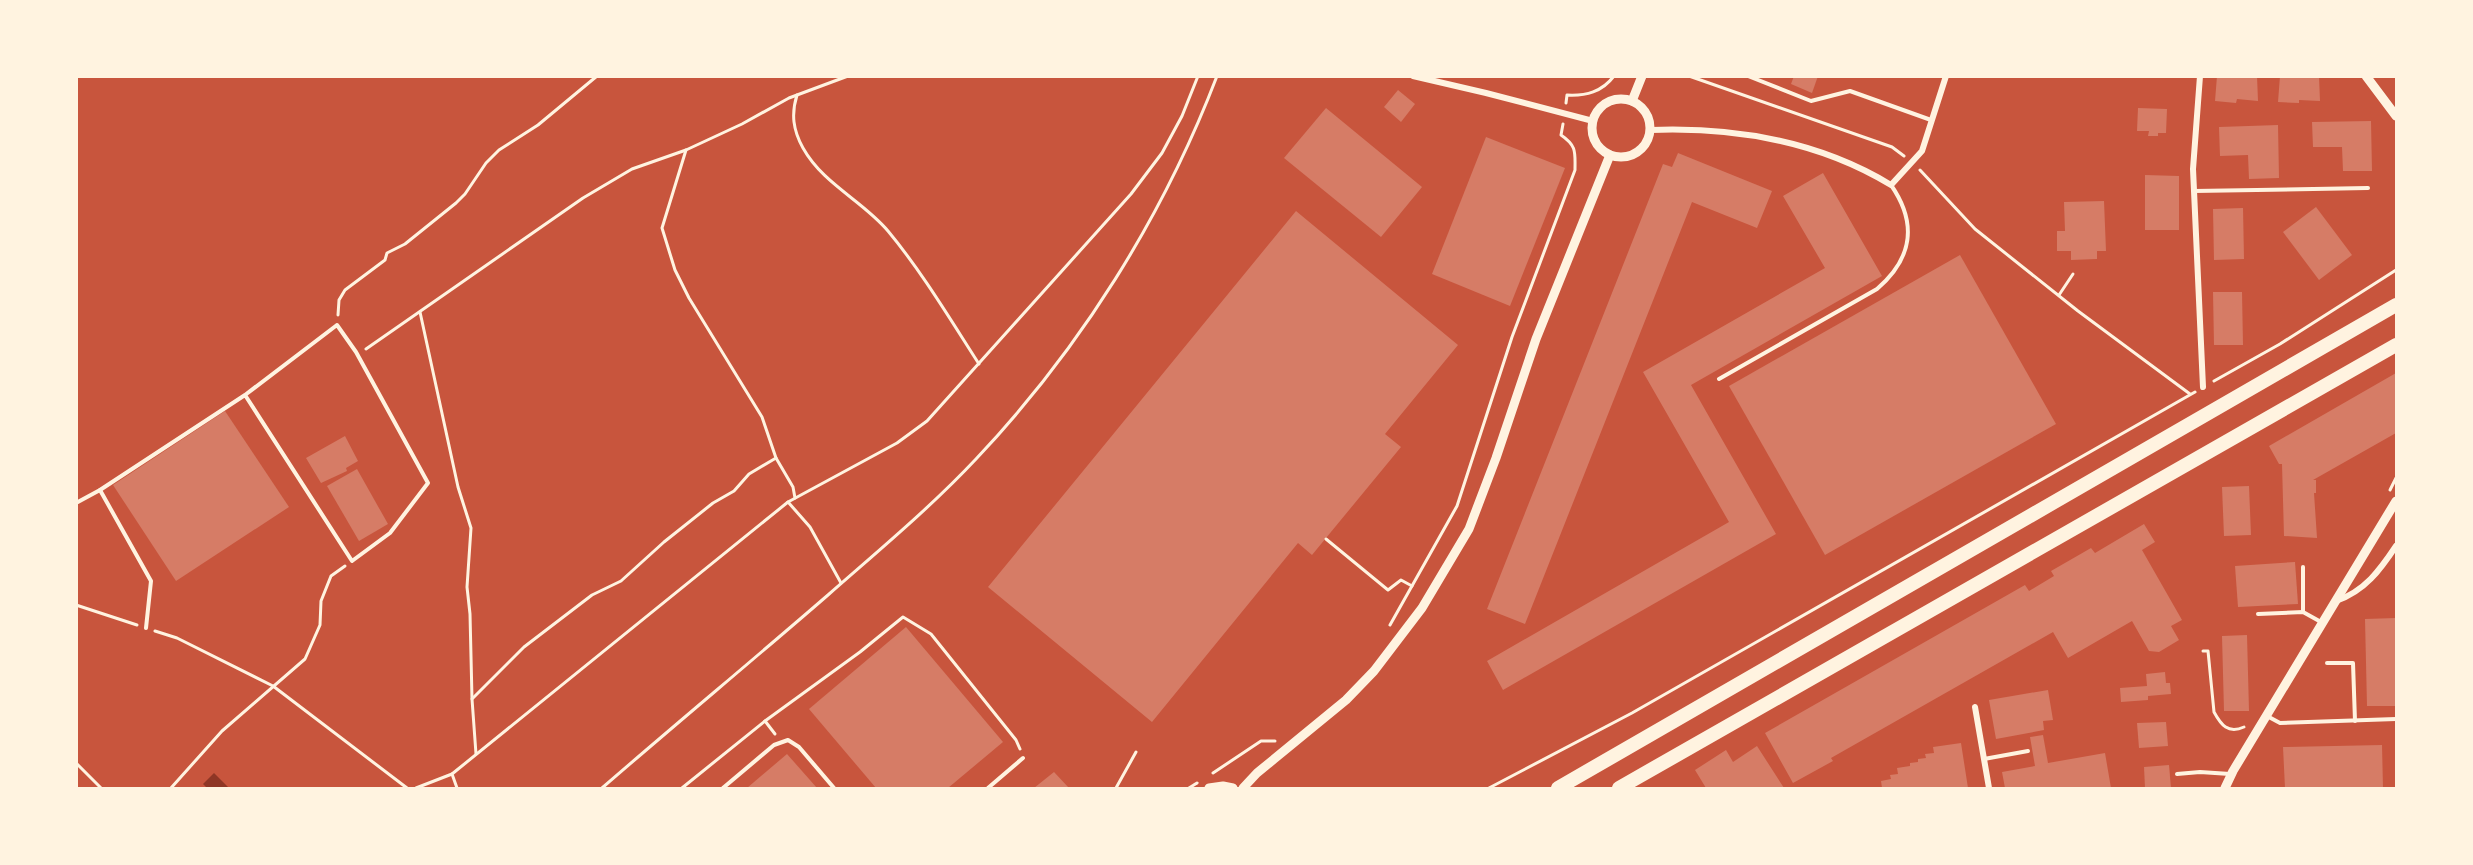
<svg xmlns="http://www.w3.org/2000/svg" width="2473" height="865" font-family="Quicksand,sans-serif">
  <rect width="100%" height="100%" fill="#c8553d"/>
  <path fill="#8f3625" d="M 214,773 L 229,788 L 207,788 L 203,784 Z"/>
  <g fill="#d67c66">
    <path d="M 1794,76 L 1818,76 L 1812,93 L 1791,84 Z"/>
    <path d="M 2217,76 L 2257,76 L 2258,101 L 2237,99 L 2236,103 L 2215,101 Z"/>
    <path d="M 2280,76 L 2319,76 L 2320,101 L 2299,100 L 2299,103 L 2278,102 Z"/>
    <path d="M 1398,90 L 1415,104 L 1401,122 L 1384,107 Z"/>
    <path d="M 1326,108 L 1422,187 L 1381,237 L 1284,158 Z"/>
    <path d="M 2138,108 L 2167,109 L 2166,133 L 2158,133 L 2158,136 L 2148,136 L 2149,131 L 2137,131 Z"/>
    <path d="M 2371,121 L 2372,171 L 2343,171 L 2342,147 L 2313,147 L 2312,122 Z"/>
    <path d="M 2278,125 L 2279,178 L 2249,179 L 2248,155 L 2220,156 L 2219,127 Z"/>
    <path d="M 1486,137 L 1565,168 L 1510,306 L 1432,274 Z"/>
    <path d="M 1678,153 L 1772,191 L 1757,228 L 1692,202 L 1525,624 L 1487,609 L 1663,164 L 1672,167 Z"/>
    <path d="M 1823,173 L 1882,276 L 1691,385 L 1776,534 L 1503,690 L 1487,661 L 1729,522 L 1643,372 L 1825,268 L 1783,196 Z"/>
    <path d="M 2145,175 L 2179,176 L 2179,230 L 2145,230 Z"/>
    <path d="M 2104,201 L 2106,251 L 2097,251 L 2097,259 L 2071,260 L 2071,251 L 2057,251 L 2057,231 L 2065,231 L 2064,202 Z"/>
    <path d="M 2316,207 L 2352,255 L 2319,280 L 2283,232 Z"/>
    <path d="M 2243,208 L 2244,259 L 2214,260 L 2213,209 Z"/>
    <path d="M 1296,211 L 1458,345 L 1385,434 L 1401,447 L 1312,555 L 1298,543 L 1152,722 L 988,587 Z"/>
    <path d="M 1960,255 L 2056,424 L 1825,555 L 1729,386 Z"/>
    <path d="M 2213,292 L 2242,292 L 2243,345 L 2214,345 Z"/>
    <path d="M 2396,373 L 2396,433 L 2313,480 L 2316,480 L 2316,493 L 2314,493 L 2317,538 L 2284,536 L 2282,464 L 2279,464 L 2269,446 Z"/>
    <path d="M 225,411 L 289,507 L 176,581 L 113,485 Z"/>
    <path d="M 345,436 L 358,461 L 346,468 L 347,471 L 321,483 L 306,458 Z"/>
    <path d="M 357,469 L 388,524 L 359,541 L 327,486 Z"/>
    <path d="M 2249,486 L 2251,535 L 2224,536 L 2222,487 Z"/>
    <path d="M 2144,524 L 2155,542 L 2142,550 L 2182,620 L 2171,626 L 2179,640 L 2159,652 L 2149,651 L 2132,621 L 2068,658 L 2053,632 L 1831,758 L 1833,761 L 1793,783 L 1765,733 L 2025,585 L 2029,591 L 2054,576 L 2051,571 L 2091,548 L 2095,553 Z"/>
    <path d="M 2295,562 L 2298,604 L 2238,607 L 2235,566 Z"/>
    <path d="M 2396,618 L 2396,706 L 2367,706 L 2365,619 Z"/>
    <path d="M 906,627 L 1003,742 L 948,788 L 876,788 L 809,709 Z"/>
    <path d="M 2247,635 L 2249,711 L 2224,711 L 2222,636 Z"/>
    <path d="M 2165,672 L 2166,683 L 2170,683 L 2171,694 L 2148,696 L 2148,700 L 2121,702 L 2120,688 L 2147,686 L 2146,674 Z"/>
    <path d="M 2048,690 L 2053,720 L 2043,721 L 2044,730 L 1996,739 L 1989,700 Z"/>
    <path d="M 2166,722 L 2168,746 L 2139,748 L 2137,723 Z"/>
    <path d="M 2043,735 L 2048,763 L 2105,753 L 2111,788 L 2005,788 L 2002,772 L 2035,766 L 2030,737 Z"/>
    <path d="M 1961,743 L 1968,788 L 1882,788 L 1881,781 L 1891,779 L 1890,775 L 1898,774 L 1897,768 L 1910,766 L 1910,763 L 1918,762 L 1918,759 L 1926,758 L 1925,754 L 1934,753 L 1933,747 Z"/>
    <path d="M 2382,745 L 2383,788 L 2285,788 L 2283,747 Z"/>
    <path d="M 1757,746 L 1784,788 L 1706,788 L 1695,770 L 1726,750 L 1733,762 Z"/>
    <path d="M 787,754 L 817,788 L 747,788 Z"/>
    <path d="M 2169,765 L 2171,788 L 2145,788 L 2144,767 Z"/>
    <path d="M 1054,772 L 1069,788 L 1034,788 Z"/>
  </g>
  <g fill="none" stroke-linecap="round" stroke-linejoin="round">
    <g stroke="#fff3e0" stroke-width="3">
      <path d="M 1689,76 L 1892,147 L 1904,156"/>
      <path d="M 797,95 C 791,114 793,130 803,148 C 823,184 863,201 888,231 C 922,272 950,319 979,364"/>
      <path d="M 1566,103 L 1567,95 C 1586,96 1602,92 1614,76"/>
      <path d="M 1920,170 L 1975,229 L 2078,311 L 2190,394"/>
      <path d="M 2059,295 L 2073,274"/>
      <path d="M 420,312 L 458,487 L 471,528 L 467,587 L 470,614 L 472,699"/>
      <path d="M 338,315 L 339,300 L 345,290 L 385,260 L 387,253 L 405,244 L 456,203 L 465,194 L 486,163 L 499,150 L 538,125 L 597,76"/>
      <path d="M 366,349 L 583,198 L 632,169 L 686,150 L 742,124 L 789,98 L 848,76"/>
      <path d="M 2214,381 L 2280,344 L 2396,270"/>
      <path d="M 776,458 L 793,487 L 795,498"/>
      <path d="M 2390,490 L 2396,478"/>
      <path d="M 788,502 L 810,527 L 841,583"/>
      <path d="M 1326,539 L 1388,590 L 1401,580 L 1412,586"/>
      <path d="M 76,605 L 137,625"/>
      <path d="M 1390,625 L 1457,506 L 1512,337 L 1575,170 C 1575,152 1577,146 1561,135 L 1563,124"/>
      <path d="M 155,631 L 177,638 L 273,686 L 407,788"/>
      <path d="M 2203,651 L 2208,651 L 2214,712 C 2221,725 2228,734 2244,727"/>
      <path d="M 765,721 L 775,734"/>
      <path d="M 476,754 L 472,699 L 524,647 L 592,595 L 621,581 L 664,542 L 713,503 L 734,491 L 749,474 L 776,458 L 762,417 L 689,298 L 675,270 L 662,228 L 686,150"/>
      <path d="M 76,763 L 101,788"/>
      <path d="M 1213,773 L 1261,741 L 1275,741"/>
      <path d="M 171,788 L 222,731 L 305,659 L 320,625 L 321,601 L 331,576 L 345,566"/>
      <path d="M 416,788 L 452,774"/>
      <path d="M 457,788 L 452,774 L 788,502 L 897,443 L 927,421 L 1131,194 L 1162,153 L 1182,116 L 1198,76"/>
      <path d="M 602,788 C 677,723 753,660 828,595 C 878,551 930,508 976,459 C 1080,349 1163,217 1217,76"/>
      <path d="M 682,788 L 765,721 L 860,652 L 903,617 L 931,634 L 1016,740 L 1020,749"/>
      <path d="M 1116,788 L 1136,752"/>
      <path d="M 1189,788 L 1197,783"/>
      <path d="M 1489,788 L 1632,713 L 2195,392"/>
    </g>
    <g stroke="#fff3e0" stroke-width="4">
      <path d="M 1748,76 L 1811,101 L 1850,91 L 1931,120"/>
      <path d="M 2194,191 L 2368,188"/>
      <path d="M 1719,379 L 1877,289 C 1912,259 1918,224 1891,185"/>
      <path d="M 100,490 L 151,581 L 146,628"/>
      <path d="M 76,503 L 100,490 L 245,395 L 352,561 L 390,533 L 428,483 L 356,352 L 337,325 L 245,395"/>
      <path d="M 2303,612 L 2303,567"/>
      <path d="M 2258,614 L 2303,612 L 2321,622"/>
      <path d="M 2327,663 L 2353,663 L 2355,721"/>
      <path d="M 2267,716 L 2280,723 L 2396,719"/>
      <path d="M 1984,759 L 2028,751"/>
      <path d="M 2177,774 L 2200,772 L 2230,774"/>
      <path d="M 723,788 L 774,745 L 788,740 L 799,747 L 834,788"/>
      <path d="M 988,788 L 1023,758"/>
    </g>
    <g stroke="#fff3e0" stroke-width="6">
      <path d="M 1413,76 L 1486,93 L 1593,121"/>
      <path d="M 2200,76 L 2193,169 L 2203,387"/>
      <path d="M 1651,130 C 1735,127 1817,140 1891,185 L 1922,151 L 1946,76"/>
      <path d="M 2336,601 C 2365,591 2380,570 2396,546"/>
      <path d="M 1975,707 L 1989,788"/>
    </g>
    <g stroke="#fff3e0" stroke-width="9">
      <path d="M 2366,76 L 2396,116"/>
      <circle cx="1621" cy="128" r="29"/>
      <path d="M 1632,101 L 1642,76"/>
      <path d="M 1209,788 L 1223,786 L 1233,788"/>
      <path d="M 1243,788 L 1257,773 L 1346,700 L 1374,671 L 1422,608 L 1469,529 L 1496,458 L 1536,339 L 1610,155"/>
      <path d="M 2225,788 L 2233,771 L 2396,501"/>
    </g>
    <g stroke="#fff3e0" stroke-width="14">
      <path d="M 1558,788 L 2396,305"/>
      <path d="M 1619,788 L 2396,345"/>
    </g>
  </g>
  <rect width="2473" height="865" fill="none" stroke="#fff3e0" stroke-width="156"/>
</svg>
